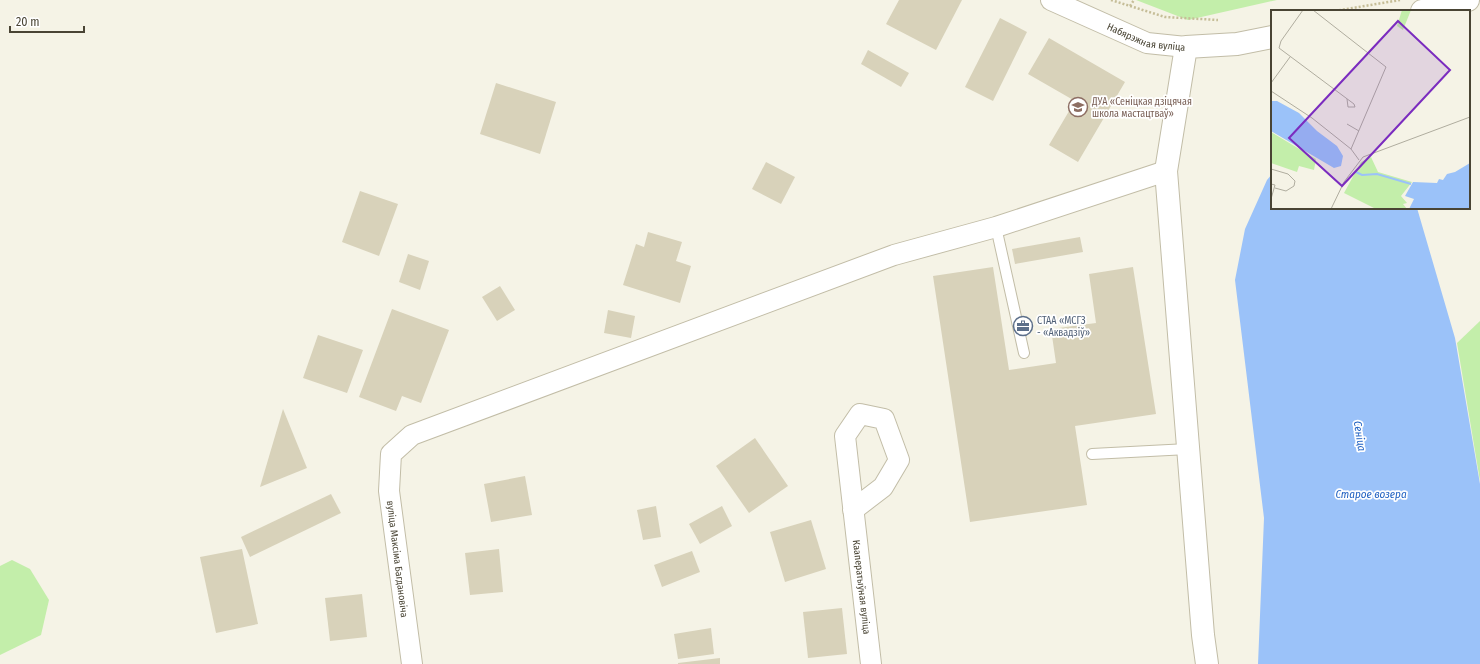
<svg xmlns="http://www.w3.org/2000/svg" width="1480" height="664" font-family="'Fira Sans Condensed',sans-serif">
  <rect width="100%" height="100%" fill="#f5f3e6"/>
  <g fill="#c3eeaa">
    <path d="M 1136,0 L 1277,0 L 1188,20 Z"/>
    <path d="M 1480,321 L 1480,481 L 1457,343 Z"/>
    <path d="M 12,560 L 30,569 L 49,600 L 41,635 L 0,655 L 0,566 Z"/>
  </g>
  <path fill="#9bc2f9" d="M 1272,174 L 1272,208 L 1417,208 L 1455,338 L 1480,484 L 1480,664 L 1258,664 L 1264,518 L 1235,280 L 1245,229 L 1267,180 Z"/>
  <g fill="#d8d2ba">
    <path d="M 899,0 L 962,0 L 936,50 L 886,24 Z"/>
    <path d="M 1000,18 L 1027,32 L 993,101 L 965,87 Z"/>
    <path d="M 1049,38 L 1125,82 L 1078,162 L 1049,145 L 1075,101 L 1028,74 Z"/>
    <path d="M 868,50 L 909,73 L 901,87 L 861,64 Z"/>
    <path d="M 496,83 L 556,102 L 540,154 L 480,134 Z"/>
    <path d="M 766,162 L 795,177 L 781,204 L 752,189 Z"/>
    <path d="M 360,191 L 398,204 L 379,256 L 342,242 Z"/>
    <path d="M 648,232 L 682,242 L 676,261 L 691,266 L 680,303 L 623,285 L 636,244 L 644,247 Z"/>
    <path d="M 1080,237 L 1083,252 L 1015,264 L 1012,249 Z"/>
    <path d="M 408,254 L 429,261 L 420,290 L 399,282 Z"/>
    <path d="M 993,267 L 1009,370 L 1056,363 L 1051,329 L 1096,323 L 1089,274 L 1133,267 L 1156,414 L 1075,426 L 1087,505 L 970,522 L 933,276 Z"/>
    <path d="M 500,286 L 515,310 L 497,321 L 482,297 Z"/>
    <path d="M 392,309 L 449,330 L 421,403 L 402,396 L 396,411 L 359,397 Z"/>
    <path d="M 608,310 L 635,316 L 631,338 L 604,333 Z"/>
    <path d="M 318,335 L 363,350 L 347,393 L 303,378 Z"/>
    <path d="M 283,409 L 307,468 L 260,487 Z"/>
    <path d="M 755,438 L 788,486 L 749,513 L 716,466 Z"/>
    <path d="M 525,476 L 532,515 L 491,522 L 484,484 Z"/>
    <path d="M 331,494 L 341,513 L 250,557 L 241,537 Z"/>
    <path d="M 656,506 L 661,537 L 643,540 L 637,510 Z"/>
    <path d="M 722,506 L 732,526 L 700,544 L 689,524 Z"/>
    <path d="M 811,520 L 826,569 L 785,582 L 770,532 Z"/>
    <path d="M 242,549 L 258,624 L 216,633 L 200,557 Z"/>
    <path d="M 499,549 L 503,592 L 470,595 L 465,553 Z"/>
    <path d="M 692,551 L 700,572 L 662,587 L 654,565 Z"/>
    <path d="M 362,594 L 367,637 L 330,641 L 325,598 Z"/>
    <path d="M 842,608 L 847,654 L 808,658 L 803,612 Z"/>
    <path d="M 711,628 L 714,654 L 678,659 L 674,634 Z"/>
    <path d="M 720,658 L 720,664 L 678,664 L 678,663 Z"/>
  </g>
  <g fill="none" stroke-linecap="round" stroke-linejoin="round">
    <g stroke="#c2bda7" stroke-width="12">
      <g id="service">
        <path d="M 996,227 L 1024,353"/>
        <path d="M 1092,454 L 1188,449"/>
      </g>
    </g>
    <g stroke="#c2bda7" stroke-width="22">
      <g id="minor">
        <path id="s1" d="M 1051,0 L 1147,43 L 1186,47"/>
        <path id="s2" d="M 853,510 L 883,487 L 899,460 L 884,419 L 860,414 L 845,436 L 871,664"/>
        <path d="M 412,664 L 389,491 L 391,454 L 412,435 L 894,255 L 996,227 L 1166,171"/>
      </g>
    </g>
    <g stroke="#c2bda7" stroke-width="24">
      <g id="tertiary">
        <path d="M 1422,11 L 1438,8 L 1468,0"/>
        <path d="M 1207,664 L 1203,635 L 1166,171 L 1186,47 L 1237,44 L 1272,37"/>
      </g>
    </g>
    <g stroke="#c5bd97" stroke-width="2.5" stroke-dasharray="2 2" stroke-linecap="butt">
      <path d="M 1111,0 L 1165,17 L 1218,20"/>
      <path d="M 1130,6 L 1134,0"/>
      <path d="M 1335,11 L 1400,0"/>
    </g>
    <use href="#service" stroke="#fff" stroke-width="10"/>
    <use href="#minor" stroke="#fff" stroke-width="20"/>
    <use href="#tertiary" stroke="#fff" stroke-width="22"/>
  </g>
  <defs>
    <g id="school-ring" transform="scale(1)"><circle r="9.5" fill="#fff" stroke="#8d6e63" stroke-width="1.5"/><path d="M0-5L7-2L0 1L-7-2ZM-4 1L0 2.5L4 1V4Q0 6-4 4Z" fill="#8d6e63"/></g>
    <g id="office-ring" transform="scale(1)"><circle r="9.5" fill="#fff" stroke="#5c6f8a" stroke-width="1.5"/><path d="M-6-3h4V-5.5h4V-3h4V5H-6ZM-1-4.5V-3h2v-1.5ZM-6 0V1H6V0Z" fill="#5c6f8a"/></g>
  </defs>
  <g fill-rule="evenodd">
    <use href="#school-ring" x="1078" y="107"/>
    <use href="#office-ring" x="1023" y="326"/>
  </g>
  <g text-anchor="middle" stroke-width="3.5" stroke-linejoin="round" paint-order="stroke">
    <g font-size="10" fill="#494434" stroke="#fff">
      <text dy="4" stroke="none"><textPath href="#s1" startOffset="103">Набярэжная вуліца</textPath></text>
      <text transform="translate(398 559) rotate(83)" y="4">вуліца Максіма Багдановіча</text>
      <text dy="4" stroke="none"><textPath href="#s2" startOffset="316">Кааператыўная вуліца</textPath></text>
    </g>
    <g font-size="10" fill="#785e54" stroke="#fff" text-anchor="start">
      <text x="1092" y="105">ДУА «Сеніцкая дзіцячая<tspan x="1092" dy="12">школа мастацтваў»</tspan></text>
    </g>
    <g font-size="10" fill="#4e5e75" stroke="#fff" text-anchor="start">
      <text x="1037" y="324">СТАА «МСГЗ<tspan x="1037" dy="12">- «Аквадзіў»</tspan></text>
    </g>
    <g font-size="11" font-style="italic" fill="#2061c2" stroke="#fff">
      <text transform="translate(1360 436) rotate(81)" y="4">Сеніца</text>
      <text x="1371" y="498">Старое возера</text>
    </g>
  </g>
  <g transform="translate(1271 10)">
    <rect width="199" height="199" fill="#f5f3e6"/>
    <path d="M 131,0 L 140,0 L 132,20 L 126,16 ZM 0,122 L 45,149 L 43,160 L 28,156 L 26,162 L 0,153 ZM 100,147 L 107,162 L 141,172 L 130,186 L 136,193 L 132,194 L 136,199 L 105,199 L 73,183 L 90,152 Z" fill="#c3eeaa"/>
    <path d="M 0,91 L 6,91 L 28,103 L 46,121 L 66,136 L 72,146 L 70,156 L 63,158 L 0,121 ZM 199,153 L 199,198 L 138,199 L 143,189 L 134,186 L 142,172 L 166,173 L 168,169 L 172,170 L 176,164 L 184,162 Z" fill="#9bc2f9"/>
    <path fill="none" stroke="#9bc2f9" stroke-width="2" d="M 85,162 L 91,165 L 106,164 L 140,174"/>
    <path fill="none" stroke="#b0ad9f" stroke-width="1" d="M 32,0 L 10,31 L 8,38 L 83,94 L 84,97 L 77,97 L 76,89M 42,0 L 115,57 L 80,139M 0,73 L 19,47M 0,81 L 41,108 L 80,139 L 88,150M 76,114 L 88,121M 0,159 L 17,164 L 24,171 L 23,176 L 15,181 L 4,178M 0,174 L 4,175 L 0,189M 60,199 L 73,172 L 92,147 L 199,107"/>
    <path fill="#7b2cbf" fill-opacity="0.15" stroke="#7b2cbf" stroke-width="2" d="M 127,11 L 179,60 L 71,176 L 18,128 Z"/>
    <rect width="199" height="199" fill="none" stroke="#494434" stroke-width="2"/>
  </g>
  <path d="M10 26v6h74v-6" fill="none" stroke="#494434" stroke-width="2"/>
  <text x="16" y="26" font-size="12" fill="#494434" stroke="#ffffff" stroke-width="3" paint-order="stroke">20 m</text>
</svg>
